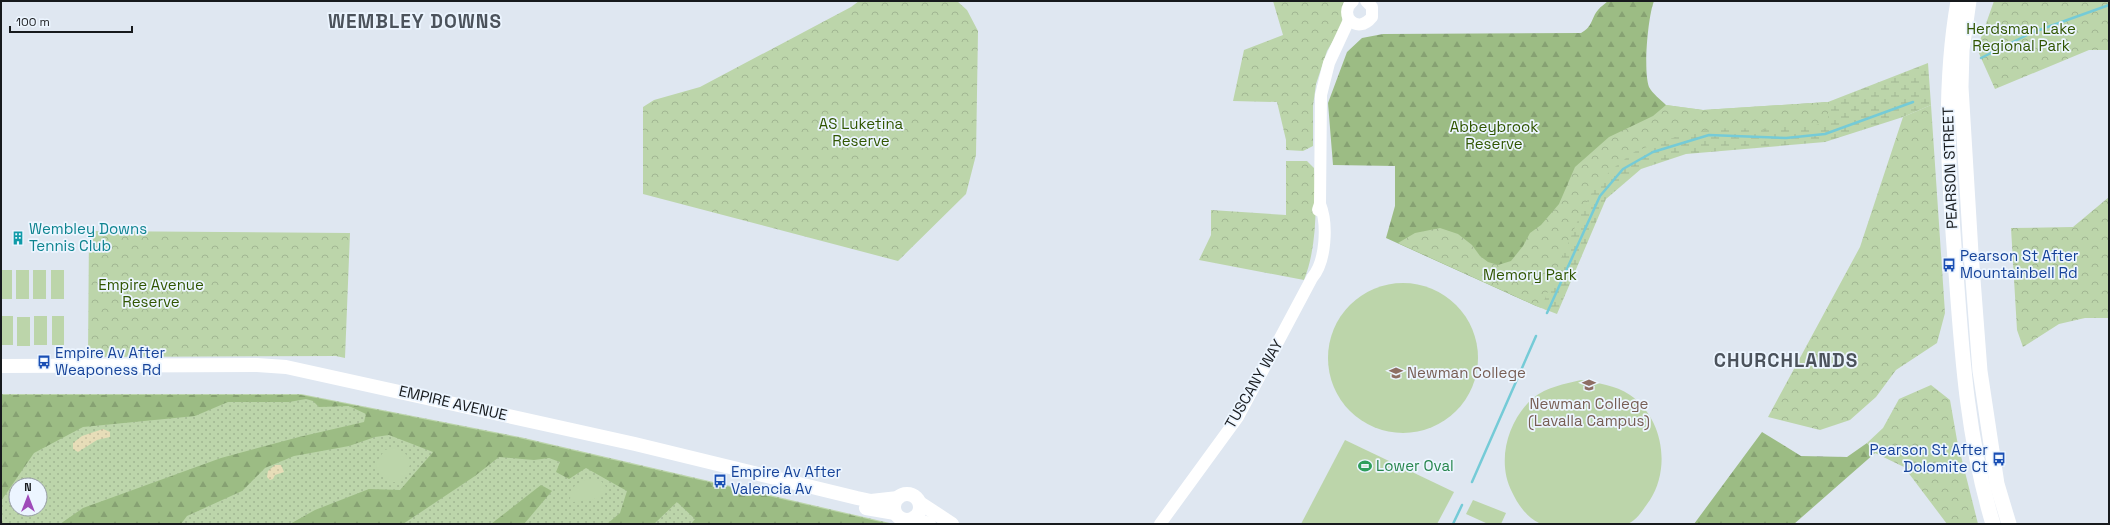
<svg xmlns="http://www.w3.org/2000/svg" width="2110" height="525" font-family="'Space Grotesk',sans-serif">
  <defs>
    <pattern id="grass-dots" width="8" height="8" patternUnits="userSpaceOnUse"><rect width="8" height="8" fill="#bcd5aa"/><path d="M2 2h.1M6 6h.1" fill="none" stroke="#a1b692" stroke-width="1.8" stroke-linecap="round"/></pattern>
    <pattern id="forest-firs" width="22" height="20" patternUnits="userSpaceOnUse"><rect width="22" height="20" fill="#9cbc84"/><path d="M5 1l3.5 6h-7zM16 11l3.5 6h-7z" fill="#86a172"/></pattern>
    <pattern id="wetland-marsh" width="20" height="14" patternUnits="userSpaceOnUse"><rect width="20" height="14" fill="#bcd5aa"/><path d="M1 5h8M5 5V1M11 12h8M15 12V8" fill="none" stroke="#a1b692"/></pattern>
    <pattern id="sand-dots" width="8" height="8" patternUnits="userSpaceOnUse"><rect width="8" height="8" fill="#e7ddb8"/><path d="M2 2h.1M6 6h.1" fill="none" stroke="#c5bd9e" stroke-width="1.8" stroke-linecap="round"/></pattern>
    <pattern id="park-crowns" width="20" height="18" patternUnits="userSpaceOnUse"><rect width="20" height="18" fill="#bcd5aa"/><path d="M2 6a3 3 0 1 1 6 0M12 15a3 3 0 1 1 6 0" fill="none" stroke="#a1b692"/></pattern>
  </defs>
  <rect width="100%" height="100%" fill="#dfe7f1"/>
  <path fill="url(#grass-dots)" fill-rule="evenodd" d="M 1,394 L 301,394 L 520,437 L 894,524 L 1,524 ZM 16,485 L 40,485 L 40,509 L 16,509 Z"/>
  <g fill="url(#forest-firs)">
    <path d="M 1608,1 L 1654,1 C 1648,16 1643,71 1649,87 C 1652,93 1661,100 1666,105 L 1665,133 L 1587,180 L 1536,306 L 1386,238 L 1395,206 L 1395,166 L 1333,165 L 1328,103 L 1347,52 L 1362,38 L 1383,34 L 1581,33 C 1593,27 1591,18 1598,10 C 1601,6 1605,4 1608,1 Z"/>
    <path d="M 1,395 L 301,395 L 519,438 L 889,524 L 691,524 L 695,519 L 677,502 L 654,524 L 607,524 L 620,513 L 627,491 L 586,468 L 569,479 L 556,472 L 560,462 L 549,458 L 534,460 L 499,457 L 475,476 L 403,524 L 290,524 L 315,510 L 369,489 L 400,490 L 433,452 L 389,435 L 375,437 L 349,446 L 294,456 L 265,468 L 242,491 L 187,516 L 181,524 L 60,524 L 83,508 L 221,458 L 299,437 L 364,422 L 366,414 L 349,406 L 319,407 L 313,401 L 306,399 L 289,402 L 228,402 L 195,416 L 83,427 L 34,453 L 1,501 Z"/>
    <path d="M 1762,432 L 1801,456 L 1847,457 L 1867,443 L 1875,453 L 1794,524 L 1694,524 Z"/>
    <path d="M 541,485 L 552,491 L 524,524 L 491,524 Z"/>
  </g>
  <path fill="url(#wetland-marsh)" d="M 1928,63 L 1931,105 L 1903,117 L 1825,142 L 1686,154 L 1641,169 L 1606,199 L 1557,314 L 1536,306 L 1587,180 L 1665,133 L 1666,105 L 1703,110 L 1828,102 Z"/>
  <g fill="url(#sand-dots)">
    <path d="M 103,429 L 110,432 L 110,437 L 97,440 L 78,452 L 73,449 L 73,443 L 82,436 Z"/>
    <path d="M 275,465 L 281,465 L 284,472 L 275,475 L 273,479 L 270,480 L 267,477 L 268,471 Z"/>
  </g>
  <g fill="url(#park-crowns)">
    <path d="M 859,1 L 957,1 L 967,10 L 978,31 L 976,155 L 966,194 L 898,261 L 643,194 L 643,107 L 654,100 L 700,87 L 851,7 Z"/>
    <path d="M 1273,1 L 1346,1 L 1342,17 L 1343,24 L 1327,51 L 1316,84 L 1313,106 L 1313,146 L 1303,151 L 1286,150 L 1286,140 L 1277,102 L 1233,101 L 1244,50 L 1283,35 Z"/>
    <path d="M 1994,1 L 2109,1 L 2109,50 L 2089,50 L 1995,89 L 1977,49 Z"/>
    <path d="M 1828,102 L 1828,122 L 1812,126 L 1783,127 L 1760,130 L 1734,128 L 1699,131 L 1665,140 L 1634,152 L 1611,170 L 1594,189 L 1583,208 L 1541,308 L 1398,243 L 1415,233 L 1440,228 L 1458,234 L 1472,245 L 1480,256 L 1488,262 L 1498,265 L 1511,261 L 1523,246 L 1530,233 L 1541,225 L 1559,204 L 1575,167 L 1609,137 L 1653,116 L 1666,105 L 1703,110 Z"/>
    <path d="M 1931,105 L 1945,313 L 1937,343 L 1896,370 L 1876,397 L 1850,420 L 1820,430 L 1768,417 L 1860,247 L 1903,117 Z"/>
    <path d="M 1286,161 L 1307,161 L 1314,168 C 1317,203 1317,248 1304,280 L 1199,260 L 1211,235 L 1211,210 L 1286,215 Z"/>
    <path d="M 2109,197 L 2109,318 L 2085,318 L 2059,324 L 2023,347 L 2017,330 L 2011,228 L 2073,227 Z"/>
    <path d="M 89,231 L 350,233 L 345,358 L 336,356 L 88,357 Z"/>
    <path d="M 1931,385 L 1950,400 L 1957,440 L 1978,524 L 1947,524 L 1904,467 L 1875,453 L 1867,443 L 1883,428 L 1899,399 Z"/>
  </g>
  <g fill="#bcd5aa">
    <rect x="1" y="270" width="11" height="29"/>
    <rect x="16" y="270" width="13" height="29"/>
    <rect x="33" y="270" width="13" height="29"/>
    <rect x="51" y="270" width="13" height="29"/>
    <circle cx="1403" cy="358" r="75"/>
    <rect x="1" y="316" width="12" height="29"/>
    <rect x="34" y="316" width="13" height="29"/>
    <rect x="52" y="316" width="12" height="29"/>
    <rect x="17" y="317" width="13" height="29"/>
    <path d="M 1581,380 C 1598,383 1615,385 1630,395 C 1663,418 1671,467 1650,500 C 1644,508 1637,521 1627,524 C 1619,525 1583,524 1572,524 C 1563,524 1547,525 1539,523 C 1527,518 1517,503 1512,492 C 1496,461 1508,420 1533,398 C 1547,387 1564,384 1581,380 Z"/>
    <path d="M 1345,440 L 1454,492 L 1437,524 L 1301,524 Z"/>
    <path d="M 396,447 L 408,456 L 410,465 L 401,482 L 388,482 L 376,469 L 377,461 L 385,450 Z"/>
    <path d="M 594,478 L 601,481 L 606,487 L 605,494 L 592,500 L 573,502 L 570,499 C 571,484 581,480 594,478 Z"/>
    <path d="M 1473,500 L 1506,513 L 1501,524 L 1488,524 L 1466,514 Z"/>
  </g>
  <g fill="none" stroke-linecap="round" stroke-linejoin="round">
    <g stroke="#75cbd7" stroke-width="2.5">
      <path d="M 1981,58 L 2031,33 L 2109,5"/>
      <path d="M 1547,313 L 1600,196 L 1623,169 L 1653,152 L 1709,135 L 1786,138 L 1825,134 L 1913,102"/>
      <path d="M 1472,482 L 1536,336"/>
      <path d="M 1453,524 L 1462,505"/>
    </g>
    <g stroke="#fff" stroke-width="12">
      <path d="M 1353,1 C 1337,14 1357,36 1372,17 L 1372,7 L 1366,1"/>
      <path d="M 1318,210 L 1320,204 L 1321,95 L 1329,63 L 1349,20"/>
      <path d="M 1160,524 L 1238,417 L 1312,278 C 1326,262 1328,224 1320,204"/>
    </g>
    <g stroke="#fff" stroke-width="14">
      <path d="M 1,366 L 257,365 L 286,367 L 635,444 L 857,498 L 871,501 L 898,498"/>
      <circle cx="907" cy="507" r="13"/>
      <path d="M 920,503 L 952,524"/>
      <path d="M 866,508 L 895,513"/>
      <path d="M 915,517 L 919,521 L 929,524"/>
    </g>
    <g stroke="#fff" stroke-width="15">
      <path d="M 1958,1 C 1942,92 1949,182 1956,273 C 1962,358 1968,442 1993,524"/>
      <path d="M 1969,1 L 1962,50 L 1961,87 L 1971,253 L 1980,371 L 1997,484 L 2009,524"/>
    </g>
  </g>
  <defs>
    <g id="building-bare" transform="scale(1.08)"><path d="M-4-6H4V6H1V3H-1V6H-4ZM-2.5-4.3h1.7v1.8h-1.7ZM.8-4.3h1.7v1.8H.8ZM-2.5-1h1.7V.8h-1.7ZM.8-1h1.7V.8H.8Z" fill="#0f9aa8" stroke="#ecf5ff" stroke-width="2.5" paint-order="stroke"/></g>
    <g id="bus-bare" transform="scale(1.08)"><path d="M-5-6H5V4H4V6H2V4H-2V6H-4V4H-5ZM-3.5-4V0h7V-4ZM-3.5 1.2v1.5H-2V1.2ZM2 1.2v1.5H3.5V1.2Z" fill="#1a4fb4" stroke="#ecf5ff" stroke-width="2.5" paint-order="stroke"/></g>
    <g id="school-bare" transform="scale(1.08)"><path d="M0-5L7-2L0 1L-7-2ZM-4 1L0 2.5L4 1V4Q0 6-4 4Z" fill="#8d6e63" stroke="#ecf5ff" stroke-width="2.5" paint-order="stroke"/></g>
    <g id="stadium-bare" transform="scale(1.08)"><path d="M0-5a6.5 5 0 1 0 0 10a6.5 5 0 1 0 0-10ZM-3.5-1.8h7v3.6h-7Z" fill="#2e9e5b" stroke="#ecf5ff" stroke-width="2.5" paint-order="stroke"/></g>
  </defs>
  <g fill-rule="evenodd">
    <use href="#building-bare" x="18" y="238"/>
    <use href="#bus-bare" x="1949" y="265"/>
    <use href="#bus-bare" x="44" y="362"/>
    <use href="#school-bare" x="1396" y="373"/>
    <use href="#school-bare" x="1589" y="385"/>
    <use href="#bus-bare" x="1999" y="459"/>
    <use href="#stadium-bare" x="1365" y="466"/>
    <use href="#bus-bare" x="720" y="481"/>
  </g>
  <g text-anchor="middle" stroke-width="3.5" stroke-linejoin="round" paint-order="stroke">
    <g font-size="15" fill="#305500" stroke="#ecf5ff">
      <text x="2021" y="34">Herdsman Lake<tspan x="2021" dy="17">Regional Park</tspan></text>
      <text x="861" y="129">AS Luketina<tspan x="861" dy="17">Reserve</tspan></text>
      <text x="1494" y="132">Abbeybrook<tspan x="1494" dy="17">Reserve</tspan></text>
      <text x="1530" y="280">Memory Park</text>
      <text x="151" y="290">Empire Avenue<tspan x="151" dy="17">Reserve</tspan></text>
    </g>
    <g font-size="15" fill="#171a1d" stroke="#ecf5ff">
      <text transform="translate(1950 168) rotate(-92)" y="5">PEARSON STREET</text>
      <text transform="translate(1254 384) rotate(-60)" y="5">TUSCANY WAY</text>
      <text transform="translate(453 403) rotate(13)" y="5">EMPIRE AVENUE</text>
    </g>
    <g font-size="15" fill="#0d838f" stroke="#ecf5ff" text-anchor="start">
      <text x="29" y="234">Wembley Downs<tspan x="29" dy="17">Tennis Club</tspan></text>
    </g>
    <g font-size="15" fill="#164399" stroke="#ecf5ff" text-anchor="start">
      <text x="1960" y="261">Pearson St After<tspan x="1960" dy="17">Mountainbell Rd</tspan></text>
      <text x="55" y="358">Empire Av After<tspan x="55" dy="17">Weaponess Rd</tspan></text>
      <text x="1988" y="455" text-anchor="end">Pearson St After<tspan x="1988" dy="17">Dolomite Ct</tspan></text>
      <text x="731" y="477">Empire Av After<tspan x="731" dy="17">Valencia Av</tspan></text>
    </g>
    <g font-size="15" fill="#785e54" stroke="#ecf5ff" text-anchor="start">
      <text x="1407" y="378">Newman College</text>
      <text x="1589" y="409" text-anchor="middle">Newman College<tspan x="1589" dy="17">(Lavalla Campus)</tspan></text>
    </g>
    <g font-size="15" fill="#27864d" stroke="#ecf5ff" text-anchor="start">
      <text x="1376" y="471">Lower Oval</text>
    </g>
    <g font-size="19" font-weight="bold" letter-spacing="1" fill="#4c535c" stroke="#ecf5ff">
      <text x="415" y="28">WEMBLEY DOWNS</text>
      <text x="1786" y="367">CHURCHLANDS</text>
    </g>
  </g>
  <rect width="2110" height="525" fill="none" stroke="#171a1d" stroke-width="4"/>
  <g transform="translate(28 497)"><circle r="19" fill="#ecf5ff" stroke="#979da5"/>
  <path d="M0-3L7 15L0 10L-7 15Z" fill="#9f4bb9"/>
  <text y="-6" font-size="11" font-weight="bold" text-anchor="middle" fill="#171a1d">N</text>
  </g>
  <path d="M10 26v6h122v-6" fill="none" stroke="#171a1d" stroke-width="2"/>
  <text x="16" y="26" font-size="12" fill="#171a1d" stroke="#ecf5ff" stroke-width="3" paint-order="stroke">100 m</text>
</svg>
